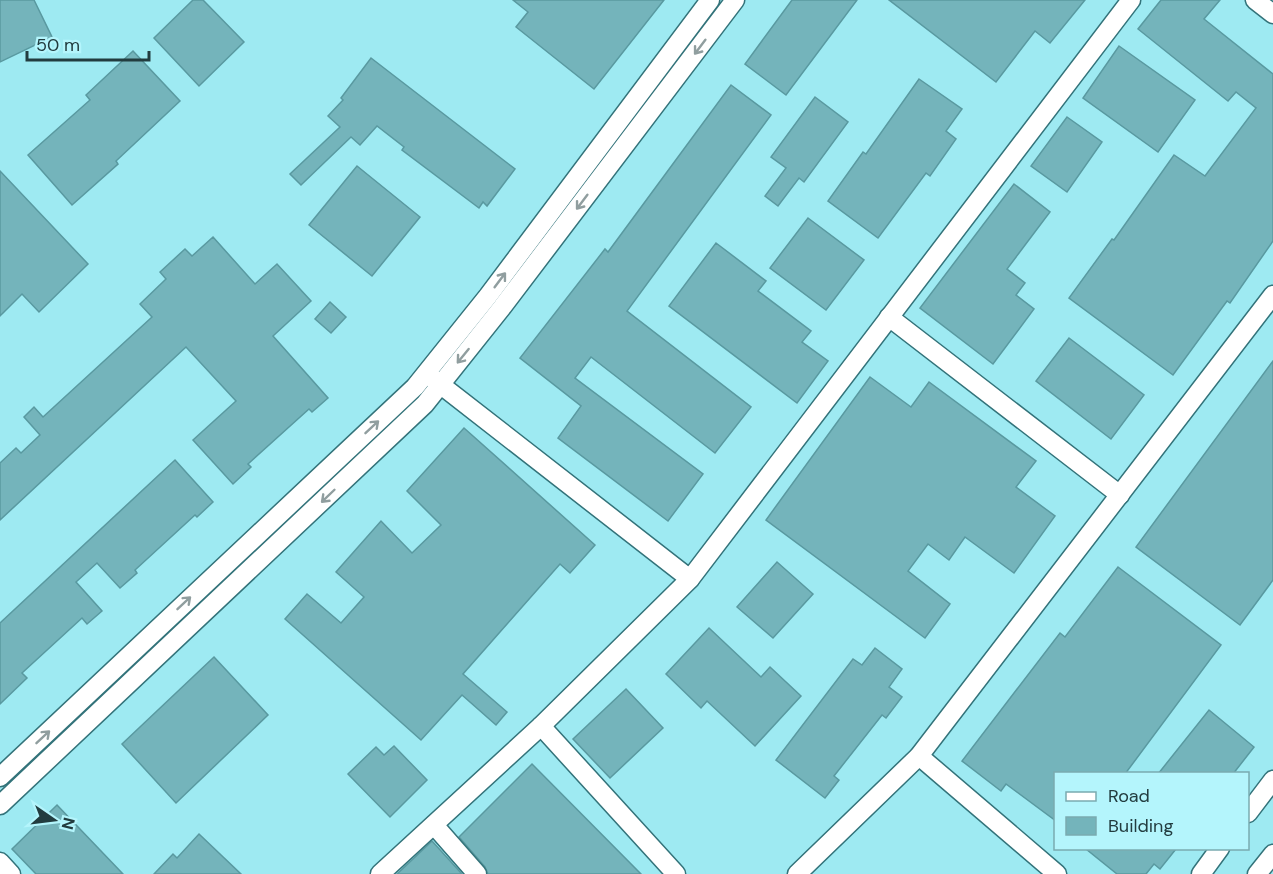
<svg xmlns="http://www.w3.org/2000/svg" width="1273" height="874" font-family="'DM Sans',sans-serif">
  <rect width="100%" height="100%" fill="#b4f5fc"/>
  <path fill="#9eeaf2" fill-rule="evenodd" d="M 0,0 L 1273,0 L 1273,874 L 0,874 ZM 1056,774 L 1248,774 L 1248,848 L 1056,848 Z"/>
  <g fill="#74b4bb" stroke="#5999a0" stroke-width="1.5">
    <path d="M 0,0 L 34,0 L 52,37 L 0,62 Z"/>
    <path d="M 193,0 L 203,0 L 244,42 L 199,86 L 154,38 Z"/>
    <path d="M 513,0 L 664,0 L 594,89 L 516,27 L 528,12 Z"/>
    <path d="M 792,0 L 857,0 L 786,95 L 745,64 Z"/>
    <path d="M 889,0 L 1085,0 L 1050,43 L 1035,31 L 996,82 Z"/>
    <path d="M 1161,0 L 1220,0 L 1204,19 L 1273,74 L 1273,241 L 1230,303 L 1227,301 L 1173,375 L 1069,298 L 1112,239 L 1114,240 L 1174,155 L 1205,176 L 1256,108 L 1236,92 L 1228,101 L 1138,29 Z"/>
    <path d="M 1119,46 L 1195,100 L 1158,152 L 1083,98 Z"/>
    <path d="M 133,51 L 180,101 L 116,161 L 118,164 L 72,205 L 28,155 L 90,100 L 86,95 Z"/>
    <path d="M 371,58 L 515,169 L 487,206 L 483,202 L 479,208 L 402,150 L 404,147 L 377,126 L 360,145 L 351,137 L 301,185 L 290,174 L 340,127 L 328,116 L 343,100 L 341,98 Z"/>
    <path d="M 919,79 L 962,109 L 946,131 L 956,139 L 930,176 L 926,173 L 878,238 L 828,201 L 863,152 L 866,154 Z"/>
    <path d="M 731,85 L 771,115 L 627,311 L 751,407 L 715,453 L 591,357 L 575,378 L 703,474 L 668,521 L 558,438 L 581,406 L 520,358 L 605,249 L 608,252 Z"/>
    <path d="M 815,97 L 848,122 L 804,182 L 799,178 L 778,206 L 765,196 L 786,168 L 771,157 Z"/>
    <path d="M 1067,117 L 1102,142 L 1067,192 L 1031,166 Z"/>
    <path d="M 357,166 L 420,217 L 372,276 L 309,225 Z"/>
    <path d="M 0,171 L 88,264 L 39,312 L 22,294 L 0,316 Z"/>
    <path d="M 1014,184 L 1050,212 L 1007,269 L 1025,283 L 1016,295 L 1034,309 L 993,364 L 920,308 Z"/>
    <path d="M 808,218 L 864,260 L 826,310 L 770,268 Z"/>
    <path d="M 213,237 L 255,284 L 277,264 L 311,301 L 273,336 L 328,398 L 312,412 L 309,409 L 248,464 L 251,467 L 233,484 L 193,440 L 236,401 L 186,347 L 0,520 L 0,463 L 16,448 L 21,453 L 40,435 L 24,417 L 34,407 L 43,417 L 152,317 L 140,304 L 166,279 L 160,272 L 185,249 L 192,256 Z"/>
    <path d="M 716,243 L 766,281 L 758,291 L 811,331 L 802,342 L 828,361 L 797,403 L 669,306 Z"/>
    <path d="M 330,302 L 346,317 L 331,333 L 315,319 Z"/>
    <path d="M 1069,338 L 1144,395 L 1111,439 L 1036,381 Z"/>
    <path d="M 1273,361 L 1273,580 L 1240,625 L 1136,547 Z"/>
    <path d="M 870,377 L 911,407 L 929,382 L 1036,461 L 1016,487 L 1055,516 L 1014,573 L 965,537 L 949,560 L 928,544 L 908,571 L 950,604 L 925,638 L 766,520 Z"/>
    <path d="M 464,428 L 595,545 L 570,573 L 560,564 L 463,674 L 507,712 L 496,725 L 462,695 L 421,740 L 285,619 L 307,594 L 341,623 L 364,597 L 336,572 L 381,521 L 412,553 L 441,525 L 407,491 Z"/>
    <path d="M 175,460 L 213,502 L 197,517 L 195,515 L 135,570 L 137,573 L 120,588 L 97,563 L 76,582 L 102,611 L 87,624 L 82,618 L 22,673 L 27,678 L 0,704 L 0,623 Z"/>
    <path d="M 777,562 L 813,594 L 773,638 L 737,607 Z"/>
    <path d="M 1118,567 L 1221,645 L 1125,774 L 1056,774 L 1056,821 L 1006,784 L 1001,791 L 962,761 L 1060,633 L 1065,637 Z"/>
    <path d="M 709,628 L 761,677 L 770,667 L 801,696 L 755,746 L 707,701 L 701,708 L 666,674 Z"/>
    <path d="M 875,648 L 902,669 L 889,687 L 902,697 L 886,718 L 882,715 L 834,776 L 839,780 L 825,798 L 776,760 L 853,659 L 862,665 Z"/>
    <path d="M 214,657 L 268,715 L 176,803 L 122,744 Z"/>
    <path d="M 626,689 L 663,728 L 610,778 L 573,739 Z"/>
    <path d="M 1209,710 L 1254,747 L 1233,774 L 1158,774 Z"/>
    <path d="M 394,746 L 427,780 L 390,817 L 348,774 L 376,747 L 384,755 Z"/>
    <path d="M 532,764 L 641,874 L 488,874 L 485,867 L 459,837 Z"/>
    <path d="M 57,805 L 123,874 L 36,874 L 12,849 Z"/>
    <path d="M 199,834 L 241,874 L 154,874 L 173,854 L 177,858 Z"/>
    <path d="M 432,841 L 462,874 L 397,874 L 413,859 Z"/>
    <path d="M 1086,849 L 1176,849 L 1160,869 L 1154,864 L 1146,874 L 1117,874 Z"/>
  </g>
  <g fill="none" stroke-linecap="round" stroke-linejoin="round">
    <g stroke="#33737a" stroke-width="21">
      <g id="minor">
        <path d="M 1255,0 L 1273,14"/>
        <path d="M 889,317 L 1120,495"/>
        <path d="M 432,378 L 690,579"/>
        <path d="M 541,726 L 676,874"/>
        <path d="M 919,756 L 1057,874"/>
        <path d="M 0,777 L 415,387 L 488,296 L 710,0"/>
        <path d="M 0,805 L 425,404 L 503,306 L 735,0"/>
        <path d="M 1248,813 L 1273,780"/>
        <path d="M 434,825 L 477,874"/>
        <path d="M 0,862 L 11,874"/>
        <path d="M 380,874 L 541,726 L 690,579 L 1131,0"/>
        <path d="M 797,874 L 919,756 L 1273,295"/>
        <path d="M 1201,874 L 1220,848"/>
        <path d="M 1257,874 L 1273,854"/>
      </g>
    </g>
    <use href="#minor" stroke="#fff" stroke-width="18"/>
  </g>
  <defs><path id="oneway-shaft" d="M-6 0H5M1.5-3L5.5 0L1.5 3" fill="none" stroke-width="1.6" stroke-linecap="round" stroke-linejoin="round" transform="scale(1.5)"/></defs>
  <g stroke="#909e9f">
    <use href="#oneway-shaft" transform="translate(700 47) rotate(127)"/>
    <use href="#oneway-shaft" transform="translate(582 202) rotate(127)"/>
    <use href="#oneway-shaft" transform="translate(500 280) rotate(-53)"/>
    <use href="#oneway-shaft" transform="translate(463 356) rotate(129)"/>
    <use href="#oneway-shaft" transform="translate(372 427) rotate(-43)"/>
    <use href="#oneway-shaft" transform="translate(328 496) rotate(136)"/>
    <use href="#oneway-shaft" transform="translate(184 603) rotate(-43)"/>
    <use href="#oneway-shaft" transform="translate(43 737) rotate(-43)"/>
  </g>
  <rect x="1054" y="772" width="195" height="78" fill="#b4f5fc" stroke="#7aabb0" stroke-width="1.5"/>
  <rect x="1066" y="792" width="30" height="9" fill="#ffffff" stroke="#7aabb0" stroke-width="1.5"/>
  <text x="1108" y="802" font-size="18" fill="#223c3f">Road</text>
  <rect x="1066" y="817" width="30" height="18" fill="#74b4bb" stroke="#7aabb0" stroke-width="1.5"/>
  <text x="1108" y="832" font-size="18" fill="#223c3f">Building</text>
  <g transform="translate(54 820) rotate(104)" stroke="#b4f5fc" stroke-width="4.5" paint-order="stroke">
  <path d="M0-4.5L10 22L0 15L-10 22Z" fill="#223c3f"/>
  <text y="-9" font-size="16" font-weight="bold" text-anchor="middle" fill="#223c3f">N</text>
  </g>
  <path d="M27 51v9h122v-9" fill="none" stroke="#223c3f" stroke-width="3"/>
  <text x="36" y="51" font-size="18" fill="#223c3f" stroke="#b4f5fc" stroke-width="4.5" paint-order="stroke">50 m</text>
</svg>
